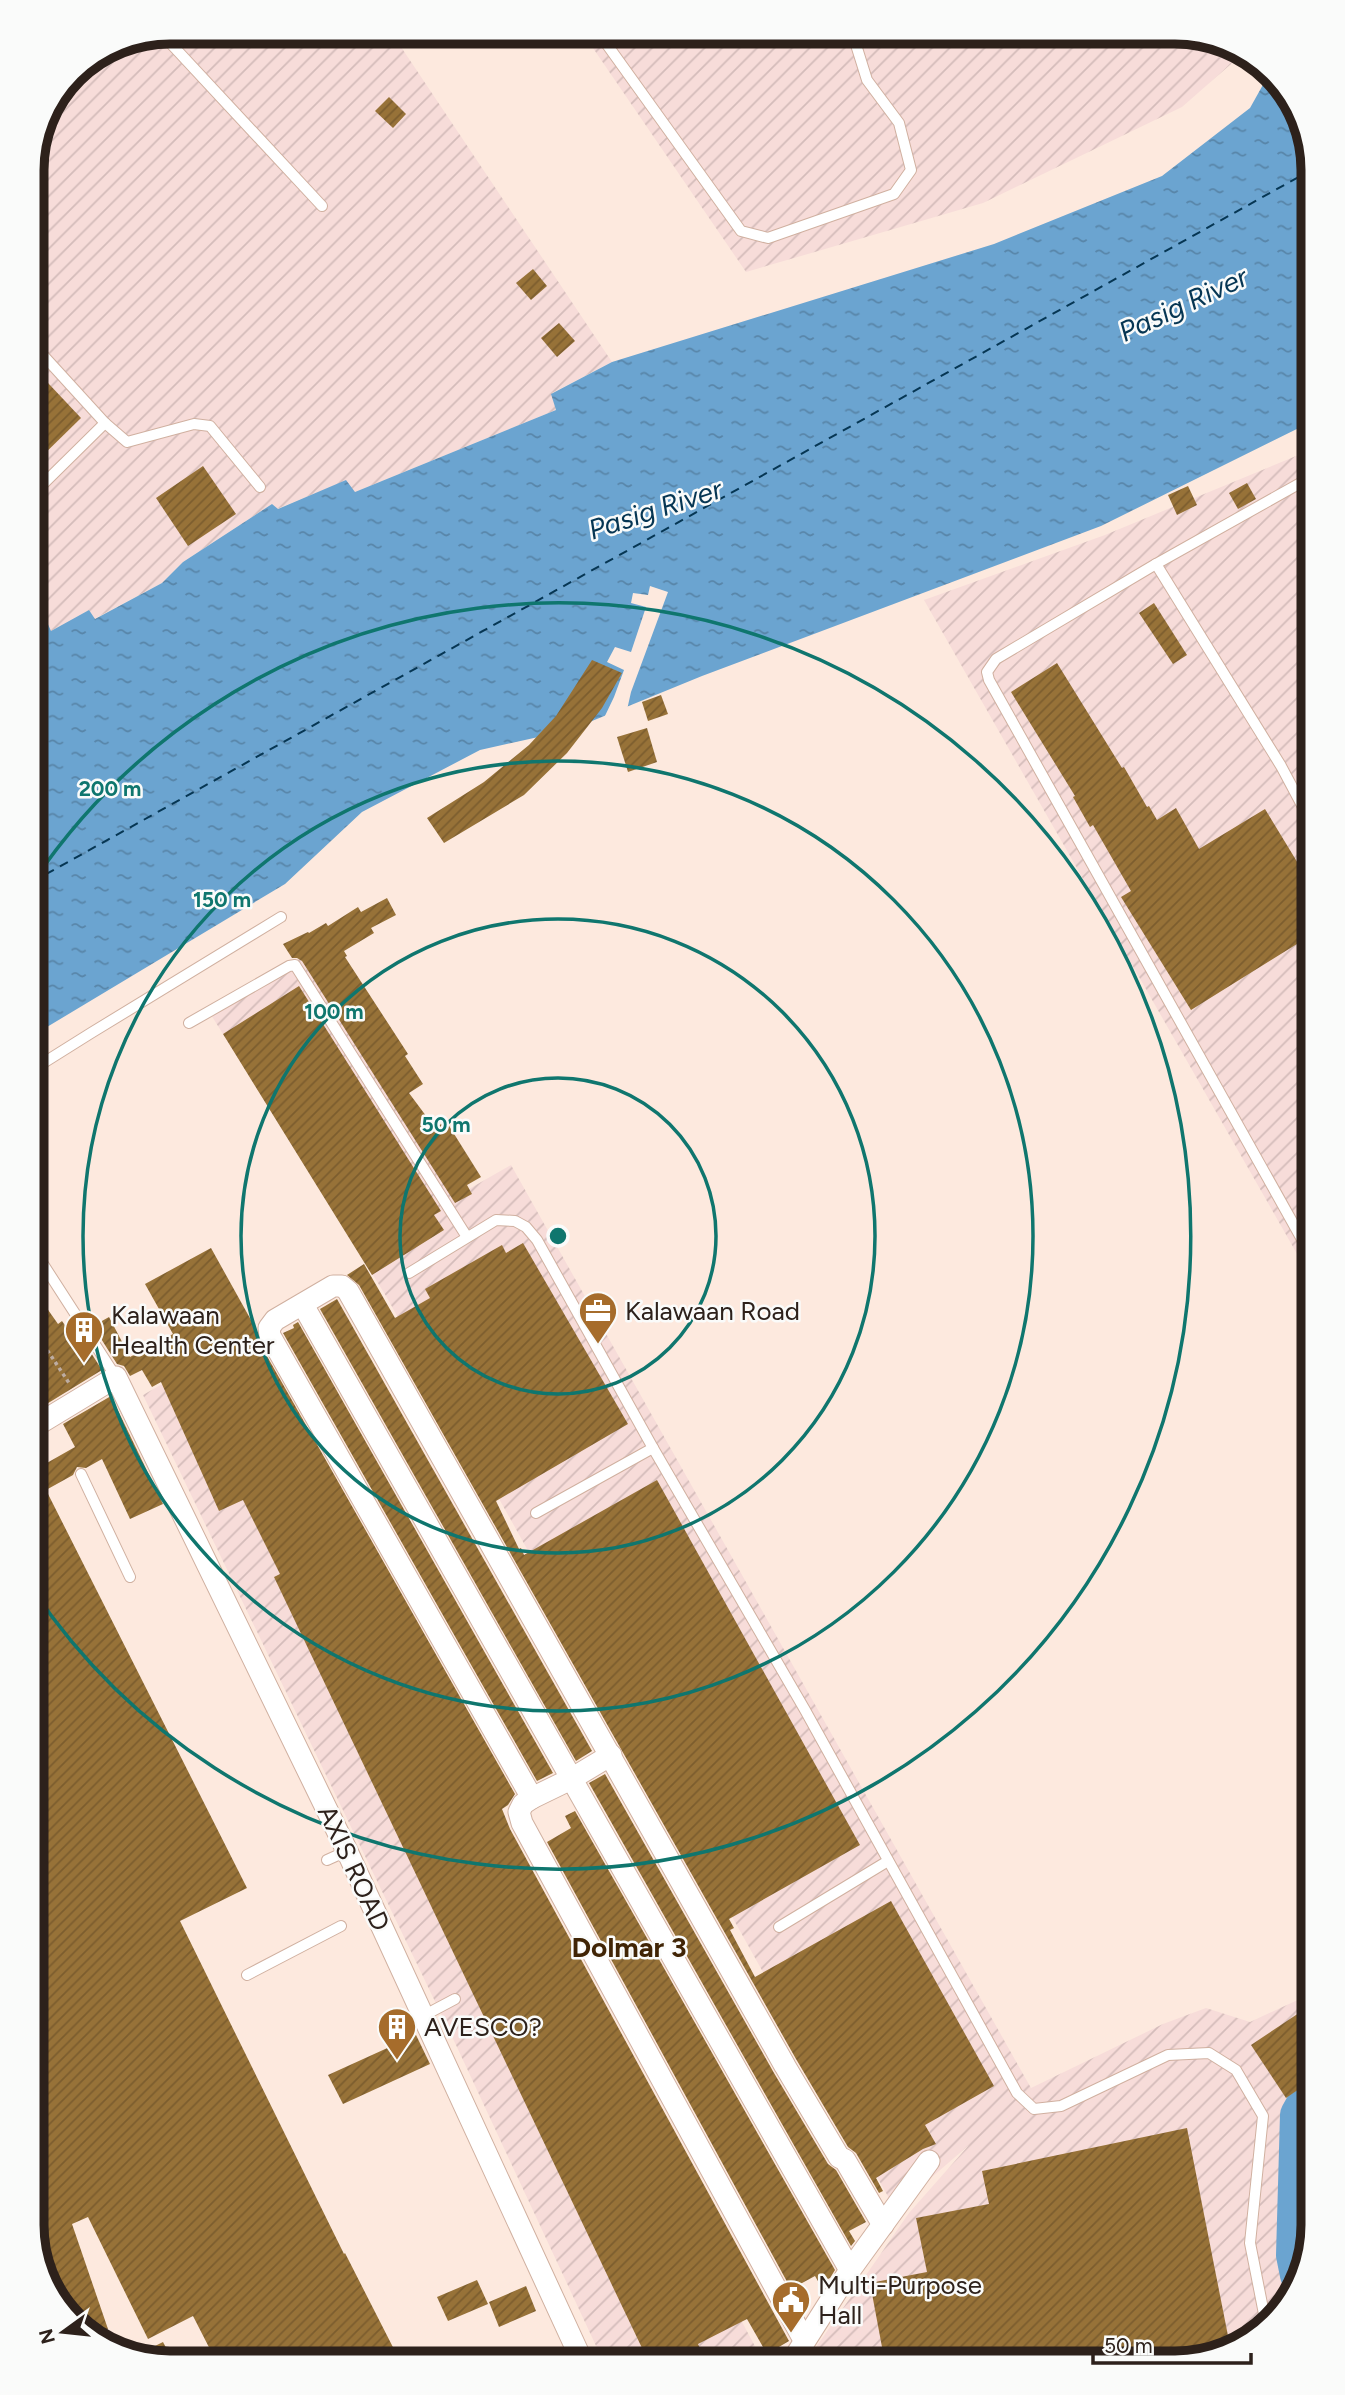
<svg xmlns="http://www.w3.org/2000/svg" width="1345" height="2395" font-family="Figtree,sans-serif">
  <defs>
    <pattern id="industrial-furrows" width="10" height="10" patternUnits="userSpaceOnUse" patternTransform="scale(1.75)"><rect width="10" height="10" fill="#f7dcd9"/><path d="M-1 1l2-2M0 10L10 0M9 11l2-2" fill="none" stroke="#d4bcba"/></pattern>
    <pattern id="water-ripples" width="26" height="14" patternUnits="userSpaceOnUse" patternTransform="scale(1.75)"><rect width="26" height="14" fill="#6ba4d0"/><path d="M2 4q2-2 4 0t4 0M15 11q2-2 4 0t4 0" fill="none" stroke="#5885a8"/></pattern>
    <pattern id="building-hatch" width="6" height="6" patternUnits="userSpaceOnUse" patternTransform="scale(1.75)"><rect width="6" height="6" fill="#977238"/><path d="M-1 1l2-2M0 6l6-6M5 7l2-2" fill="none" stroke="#7c5d2e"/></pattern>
  </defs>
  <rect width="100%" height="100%" fill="#fde9de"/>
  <g fill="url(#industrial-furrows)">
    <path d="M 170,32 L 391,32 L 612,362 L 552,393 L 556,410 L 355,492 L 345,481 L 277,509 L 272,504 L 183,562 L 162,583 L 94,619 L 89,610 L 51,631 L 47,623 L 32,633 L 32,161 L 42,116 L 72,72 L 117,42 Z"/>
    <path d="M 582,32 L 1185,32 L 1238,50 L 1231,64 L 1182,107 L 983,203 L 746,272 Z"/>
    <path d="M 1313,449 L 1313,1282 L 924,600 L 1105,535 Z"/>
    <path d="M 300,958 L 455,1197 L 511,1165 L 1031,2088 L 1163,2024 L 1206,2008 L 1250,2022 L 1313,1993 L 1313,2092 L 1293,2140 L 1288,2253 L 1295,2288 L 1290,2302 L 1236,2349 L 1175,2363 L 805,2363 L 909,2213 L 969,2145 L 895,2209 L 386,1296 L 208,1010 Z"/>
    <path d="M 241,1339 L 474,1822 L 764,2363 L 604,2363 L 456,2045 L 143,1395 Z"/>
  </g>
  <path fill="url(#water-ripples)" d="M 1269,74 L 1299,109 L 1313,170 L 1313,421 L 1101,526 L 702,676 L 570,730 L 480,750 L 362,812 L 285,884 L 32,1036 L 32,633 L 47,622 L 51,631 L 89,610 L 95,619 L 162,583 L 183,562 L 272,504 L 278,509 L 346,480 L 355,492 L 556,410 L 551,394 L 612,362 L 994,244 L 1162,176 L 1250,108 Z"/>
  <path fill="#fde9de" d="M 650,586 L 668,592 L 631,692 L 627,710 L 603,720 L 614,697 L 624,670 L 607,662 L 615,647 L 631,652 L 646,607 L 631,603 L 633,593 L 648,595 Z"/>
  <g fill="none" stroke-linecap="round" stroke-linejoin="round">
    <path stroke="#6ba4d0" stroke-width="38" d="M 1299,2275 L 1295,2255 L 1299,2115 L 1313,2090"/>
    <path stroke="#063653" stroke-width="2" stroke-dasharray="9 7" stroke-linecap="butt" d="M 32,882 L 1313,169"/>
  </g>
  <g fill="url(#building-hatch)">
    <path d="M 389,97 L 406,114 L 393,128 L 375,111 Z"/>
    <path d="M 533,269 L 547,286 L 531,300 L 516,283 Z"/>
    <path d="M 559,323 L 575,341 L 557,357 L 541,338 Z"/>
    <path d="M 32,366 L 81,418 L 32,466 Z"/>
    <path d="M 203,466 L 236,514 L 188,546 L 156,498 Z"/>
    <path d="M 1247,483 L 1256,499 L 1238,509 L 1229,493 Z"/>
    <path d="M 1188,486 L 1197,505 L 1177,515 L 1168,495 Z"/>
    <path d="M 1154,603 L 1187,655 L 1173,664 L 1139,613 Z"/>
    <path d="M 592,660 L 622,673 L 602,708 L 567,753 L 524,795 L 444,843 L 427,818 L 484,782 L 529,745 L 556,716 Z"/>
    <path d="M 1057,663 L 1122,768 L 1124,767 L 1147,807 L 1149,806 L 1157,820 L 1176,808 L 1199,849 L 1265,809 L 1313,888 L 1313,934 L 1191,1010 L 1121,897 L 1131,891 L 1093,825 L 1090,827 L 1073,797 L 1075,796 L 1011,692 Z"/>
    <path d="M 661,695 L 668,714 L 648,721 L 642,702 Z"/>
    <path d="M 647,728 L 657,762 L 628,772 L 617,737 Z"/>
    <path d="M 387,898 L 396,915 L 371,928 L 374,933 L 344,951 L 347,956 L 345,957 L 408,1054 L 405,1056 L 423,1084 L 409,1093 L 435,1128 L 446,1121 L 481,1177 L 467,1185 L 472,1194 L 455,1203 L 302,961 L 297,958 L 292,958 L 283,944 L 308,932 L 309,933 L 326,923 L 328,926 L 358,907 L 361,912 Z"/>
    <path d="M 299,986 L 441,1211 L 434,1215 L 444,1230 L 372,1275 L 223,1034 Z"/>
    <path d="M 523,1243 L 628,1424 L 496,1501 L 519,1549 L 521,1548 L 524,1555 L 657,1480 L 860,1845 L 729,1919 L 734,1928 L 730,1930 L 755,1977 L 891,1901 L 994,2086 L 925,2125 L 936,2144 L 923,2149 L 876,2178 L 883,2191 L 879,2193 L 856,2153 L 848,2147 L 796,2059 L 359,1285 L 347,1275 L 364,1264 L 395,1318 L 430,1298 L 425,1289 L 502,1245 L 506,1253 Z"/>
    <path d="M 211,1248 L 256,1329 L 259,1342 L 515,1794 L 508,1805 L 502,1809 L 510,1829 L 789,2341 L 767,2354 L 747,2319 L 698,2344 L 706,2363 L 624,2363 L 624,2348 L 642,2348 L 274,1577 L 280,1574 L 243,1500 L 219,1511 L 161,1382 L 152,1387 L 142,1370 L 130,1376 L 124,1366 L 117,1364 L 93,1326 L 109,1317 L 130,1357 L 173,1334 L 145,1284 Z"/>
    <path d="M 32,1287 L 58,1324 L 62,1321 L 73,1337 L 79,1334 L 102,1370 L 32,1413 Z"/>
    <path d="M 337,1299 L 592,1751 L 576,1761 L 320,1309 Z"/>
    <path d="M 298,1322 L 553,1773 L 537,1781 L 283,1333 L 294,1328 L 293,1325 Z"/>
    <path d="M 111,1396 L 163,1504 L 130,1519 L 102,1459 L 86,1468 L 77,1467 L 73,1475 L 46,1490 L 247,1888 L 180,1921 L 344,2254 L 345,2253 L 401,2363 L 217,2363 L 193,2316 L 148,2339 L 88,2217 L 72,2224 L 108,2329 L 89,2336 L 60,2303 L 65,2295 L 64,2289 L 53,2261 L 48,2256 L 38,2254 L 35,2240 L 37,2239 L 32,2222 L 32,1461 L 39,1475 L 41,1474 L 38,1468 L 75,1447 L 63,1424 Z"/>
    <path d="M 605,1774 L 774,2073 L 828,2164 L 836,2170 L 866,2222 L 849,2231 L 855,2241 L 851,2246 L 589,1783 Z"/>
    <path d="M 575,1811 L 835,2270 L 830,2278 L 819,2283 L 815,2276 L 791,2289 L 547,1842 L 571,1828 L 565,1816 Z"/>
    <path d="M 1305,2009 L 1313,2021 L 1313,2067 L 1302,2087 L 1286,2098 L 1251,2045 Z"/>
    <path d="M 416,2035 L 430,2064 L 343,2104 L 328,2075 Z"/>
    <path d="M 1187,2128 L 1231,2351 L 1175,2363 L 885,2363 L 870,2283 L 927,2272 L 916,2218 L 989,2204 L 982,2171 Z"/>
    <path d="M 477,2280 L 488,2304 L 448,2321 L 437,2297 Z"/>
    <path d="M 526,2286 L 536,2311 L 499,2327 L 489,2302 Z"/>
    <path d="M 163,2342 L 174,2363 L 161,2363 L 137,2355 Z"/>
  </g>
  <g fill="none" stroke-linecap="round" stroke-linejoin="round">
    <g stroke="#d0b0a0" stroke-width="12">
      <g id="lane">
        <path d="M 598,32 L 741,231 L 768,238 L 894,194 L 911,170 L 899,123 L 867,80 L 852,32"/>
        <path d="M 161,33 L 322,206"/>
        <path d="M 32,343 L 105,423 L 127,442 L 194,424 L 210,426 L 260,487"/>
        <path d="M 32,495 L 105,423"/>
        <path d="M 1156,564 L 1281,766 L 1313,826"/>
        <path d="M 189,1023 L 289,966 L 295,965 L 467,1237"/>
        <path d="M 32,1078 L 40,1065 L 91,1033 L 281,917"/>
        <path d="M 32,1247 L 116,1377"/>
        <path d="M 1313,1259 L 989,680 L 987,672 L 996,659 L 1156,564 L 1313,476"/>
        <path d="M 409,1273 L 496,1220 L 515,1221 L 526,1227 L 537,1240 L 653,1448 L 805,1710 L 1017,2093 L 1034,2109 L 1061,2106 L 1168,2055 L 1209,2053 L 1236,2070 L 1263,2116 L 1250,2243 L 1266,2324"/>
        <path d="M 81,1474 L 130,1577"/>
        <path d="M 536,1513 L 653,1448"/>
        <path d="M 327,1860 L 347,1851"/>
        <path d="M 779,1927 L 888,1861"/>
        <path d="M 247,1975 L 341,1926"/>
        <path d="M 423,2016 L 455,1999"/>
      </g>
    </g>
    <g stroke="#d0b0a0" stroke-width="23">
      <g id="street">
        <path d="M 303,1305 L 850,2270"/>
        <path d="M 32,1428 L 116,1377 L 347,1851 L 583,2363"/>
        <path d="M 532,1798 L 571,1779 L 611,1755"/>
        <path d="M 41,2267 L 52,2293"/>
        <path d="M 804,2340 L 522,1823 L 519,1812 L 523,1804 L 532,1798 L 270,1336 L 269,1328 L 275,1320 L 333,1286 L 342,1286 L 348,1291 L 785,2066 L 839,2157 L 845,2160 L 883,2225"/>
        <path d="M 791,2363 L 850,2270 L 929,2161"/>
      </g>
    </g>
    <g stroke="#bdaca2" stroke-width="3.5" stroke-dasharray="3.5 3.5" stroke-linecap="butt">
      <path d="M 32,1327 L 69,1383"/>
      <path d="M 32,1363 L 49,1352"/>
    </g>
    <use href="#lane" stroke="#fff" stroke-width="10"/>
    <use href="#street" stroke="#fff" stroke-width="21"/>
  </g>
  <g fill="none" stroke="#0f766e" stroke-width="3.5">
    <circle cx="558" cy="1236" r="158"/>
    <circle cx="558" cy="1236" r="317"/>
    <circle cx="558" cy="1236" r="475"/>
    <path d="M33 882A633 633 0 1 1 33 1590"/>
  </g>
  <defs>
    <g id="office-pin" transform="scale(2.0125)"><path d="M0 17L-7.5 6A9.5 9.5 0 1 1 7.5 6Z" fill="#a66c2b" stroke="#fafbfa"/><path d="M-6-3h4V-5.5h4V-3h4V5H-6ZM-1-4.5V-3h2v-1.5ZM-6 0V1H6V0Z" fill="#fff"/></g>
    <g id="building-pin" transform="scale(2.0125)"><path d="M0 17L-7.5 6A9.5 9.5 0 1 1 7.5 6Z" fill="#a66c2b" stroke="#fafbfa"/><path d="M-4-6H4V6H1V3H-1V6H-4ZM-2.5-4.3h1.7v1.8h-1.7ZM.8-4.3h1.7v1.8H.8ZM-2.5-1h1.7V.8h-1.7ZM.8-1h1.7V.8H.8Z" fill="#fff"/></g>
    <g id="civic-pin" transform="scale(2.0125)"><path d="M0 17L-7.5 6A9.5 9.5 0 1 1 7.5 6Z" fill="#a66c2b" stroke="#fafbfa"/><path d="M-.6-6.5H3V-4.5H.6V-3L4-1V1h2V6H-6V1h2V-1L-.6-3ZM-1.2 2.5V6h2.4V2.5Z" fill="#fff"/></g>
  </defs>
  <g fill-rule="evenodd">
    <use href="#office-pin" x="598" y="1311"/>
    <use href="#building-pin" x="84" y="1330"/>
    <use href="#building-pin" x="397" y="2027"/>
    <use href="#civic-pin" x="791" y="2300"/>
  </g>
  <g text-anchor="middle" stroke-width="5" stroke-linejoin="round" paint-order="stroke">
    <g font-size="26" fill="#2d211b" stroke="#fafbfa" text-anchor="start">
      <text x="625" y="1320">Kalawaan Road</text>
      <text x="111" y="1324">Kalawaan<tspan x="111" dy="30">Health Center</tspan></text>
      <text x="424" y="2036">AVESCO?</text>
      <text x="818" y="2294">Multi-Purpose<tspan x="818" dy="30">Hall</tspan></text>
    </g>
    <g font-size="26" fill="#2d211b" stroke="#fafbfa">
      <text transform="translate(354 1868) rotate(65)" y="9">AXIS ROAD</text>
    </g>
    <g font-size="28" font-style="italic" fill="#063653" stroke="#fafbfa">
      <text transform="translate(1183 304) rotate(-25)" y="10">Pasig River</text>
      <text transform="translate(655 509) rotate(-18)" y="10">Pasig River</text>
    </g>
    <g font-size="28" font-weight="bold" fill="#402405" stroke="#fafbfa">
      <text x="629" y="1957">Dolmar 3</text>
    </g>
  </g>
  <path d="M0 0H1345V2395H0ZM170 44H1175A126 126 0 0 1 1301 170V2225A126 126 0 0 1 1175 2351H170A126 126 0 0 1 44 2225V170A126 126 0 0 1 170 44Z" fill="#fafbfa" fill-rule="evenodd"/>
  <path fill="none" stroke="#2d211b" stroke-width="9" d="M170 44H1175A126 126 0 0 1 1301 170V2225A126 126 0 0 1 1175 2351H170A126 126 0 0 1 44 2225V170A126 126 0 0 1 170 44Z"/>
  <circle cx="558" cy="1236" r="10" fill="#0f766e" stroke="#fafbfa" stroke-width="3.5"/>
  <g font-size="21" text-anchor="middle" font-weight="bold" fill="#0f766e" stroke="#fafbfa" stroke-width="5" stroke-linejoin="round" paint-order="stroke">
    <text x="110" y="796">200 m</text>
    <text x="222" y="907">150 m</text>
    <text x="334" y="1019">100 m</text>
    <text x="446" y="1132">50 m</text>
  </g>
  <g transform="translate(63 2332) rotate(255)" stroke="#fafbfa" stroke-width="5" paint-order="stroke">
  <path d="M0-5L12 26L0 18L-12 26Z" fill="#2d211b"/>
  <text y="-10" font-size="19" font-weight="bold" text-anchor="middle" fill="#2d211b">N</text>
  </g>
  <path d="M1093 2353v10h158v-10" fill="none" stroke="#2d211b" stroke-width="3.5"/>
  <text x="1104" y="2353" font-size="21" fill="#2d211b" stroke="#fafbfa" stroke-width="5" paint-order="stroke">50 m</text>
</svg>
